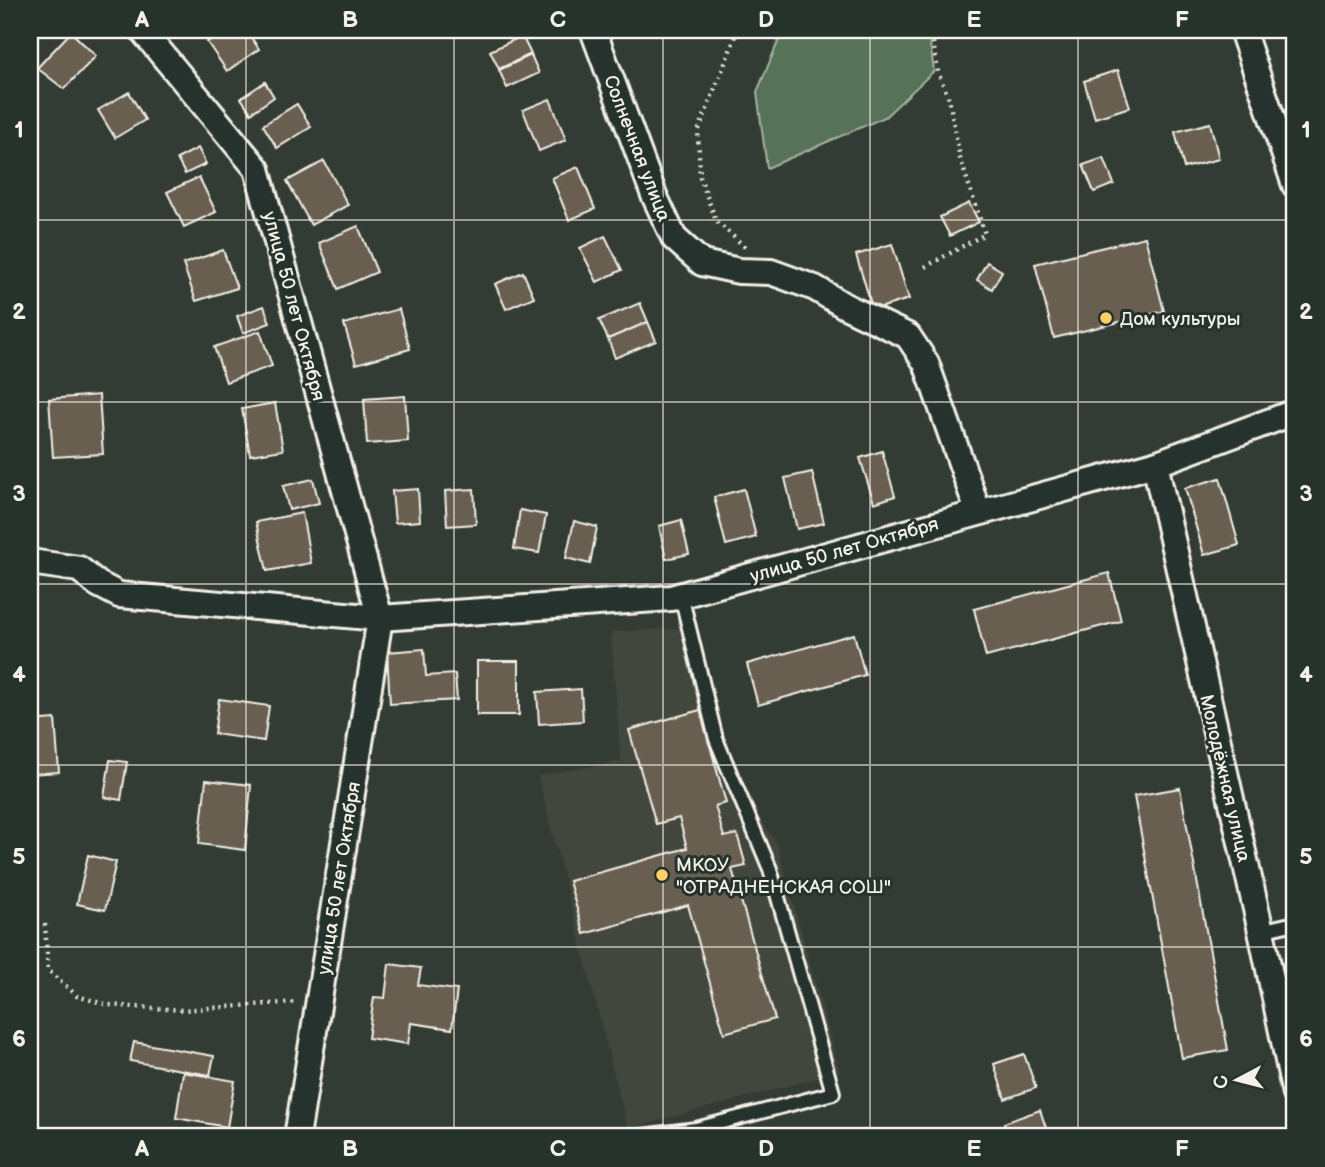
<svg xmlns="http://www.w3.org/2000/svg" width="1325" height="1167" font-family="'Balsamiq Sans',sans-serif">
  <rect width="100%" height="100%" fill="#333c34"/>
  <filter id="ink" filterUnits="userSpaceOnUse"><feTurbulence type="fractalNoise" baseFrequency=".0143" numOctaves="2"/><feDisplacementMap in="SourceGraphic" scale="14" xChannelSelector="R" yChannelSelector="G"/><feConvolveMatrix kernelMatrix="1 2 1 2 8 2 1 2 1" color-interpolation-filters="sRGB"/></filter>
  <g filter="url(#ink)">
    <path fill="#43463d" d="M 691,628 L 739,788 L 777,844 L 840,1072 L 628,1129 L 538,776 L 621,761 L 611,632 Z"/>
    <path fill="#577258" stroke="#a6b2a0" stroke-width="2" d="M 783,30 L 928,30 L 934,71 L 885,117 L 767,168 L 757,92 Z"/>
    <g fill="#675e51" stroke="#f4f1e8" stroke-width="2">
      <path d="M 226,30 L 246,30 L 259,49 L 227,71 L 207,42 Z"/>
      <path d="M 71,32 L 96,56 L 64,89 L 37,68 Z"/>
      <path d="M 522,36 L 531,54 L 499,69 L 490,51 Z"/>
      <path d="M 531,55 L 539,73 L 507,88 L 499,70 Z"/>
      <path d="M 1118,70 L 1130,107 L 1095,118 L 1084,81 Z"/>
      <path d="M 265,82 L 274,97 L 251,113 L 241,98 Z"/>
      <path d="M 129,92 L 145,120 L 115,138 L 98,110 Z"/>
      <path d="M 550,99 L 566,140 L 539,151 L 523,110 Z"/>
      <path d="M 297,104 L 311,127 L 277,148 L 263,125 Z"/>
      <path d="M 1210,123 L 1219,159 L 1184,168 L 1175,132 Z"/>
      <path d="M 198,148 L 206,164 L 185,174 L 177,159 Z"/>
      <path d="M 1104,158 L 1114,184 L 1094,192 L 1083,165 Z"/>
      <path d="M 324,161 L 348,205 L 311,225 L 287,181 Z"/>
      <path d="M 578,167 L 595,209 L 569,220 L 552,178 Z"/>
      <path d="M 199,177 L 216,212 L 184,227 L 167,192 Z"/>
      <path d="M 969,203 L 979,222 L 950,236 L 940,217 Z"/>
      <path d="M 358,226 L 377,272 L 338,289 L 319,243 Z"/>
      <path d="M 605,236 L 622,270 L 597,282 L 580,248 Z"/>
      <path d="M 1145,237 L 1164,311 L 1054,338 L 1035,264 Z"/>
      <path d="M 892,244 L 909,299 L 873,310 L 856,255 Z"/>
      <path d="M 223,250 L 237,288 L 196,301 L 183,264 Z"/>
      <path d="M 987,262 L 1002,271 L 992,289 L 977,280 Z"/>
      <path d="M 523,272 L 534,297 L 506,309 L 495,284 Z"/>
      <path d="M 640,303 L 648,322 L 608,339 L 599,320 Z"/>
      <path d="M 264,306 L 270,323 L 243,333 L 237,316 Z"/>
      <path d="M 399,309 L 410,349 L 356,364 L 344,324 Z"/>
      <path d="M 648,322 L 656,341 L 615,358 L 608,339 Z"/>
      <path d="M 260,331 L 272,366 L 226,382 L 214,347 Z"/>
      <path d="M 99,395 L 103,454 L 53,457 L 49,399 Z"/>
      <path d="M 405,396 L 408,441 L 367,444 L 364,399 Z"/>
      <path d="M 275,403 L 283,450 L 250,455 L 242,409 Z"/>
      <path d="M 882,451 L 895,496 L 874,503 L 860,458 Z"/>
      <path d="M 812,472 L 824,523 L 797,529 L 785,478 Z"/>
      <path d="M 1220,478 L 1239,545 L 1204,555 L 1185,488 Z"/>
      <path d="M 313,479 L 319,503 L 289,510 L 283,486 Z"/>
      <path d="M 418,489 L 420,521 L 395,523 L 392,491 Z"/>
      <path d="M 474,489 L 476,524 L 447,526 L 445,491 Z"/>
      <path d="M 744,489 L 756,537 L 726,545 L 714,497 Z"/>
      <path d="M 520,510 L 546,515 L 539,553 L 514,549 Z"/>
      <path d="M 302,513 L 311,563 L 267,571 L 256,522 Z"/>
      <path d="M 681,520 L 689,554 L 666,559 L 659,526 Z"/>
      <path d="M 574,521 L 597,527 L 590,564 L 566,558 Z"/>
      <path d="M 1109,573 L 1121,621 L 986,657 L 974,609 Z"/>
      <path d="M 854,634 L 865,675 L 758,705 L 747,664 Z"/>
      <path d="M 424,649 L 426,676 L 455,674 L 457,700 L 390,704 L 387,652 Z"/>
      <rect x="477" y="661" width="42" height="54"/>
      <path d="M 581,689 L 583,721 L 539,724 L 537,692 Z"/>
      <path d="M 219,699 L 269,706 L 264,741 L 214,734 Z"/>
      <path d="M 700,710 L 726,803 L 715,806 L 724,837 L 737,834 L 746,866 L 732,869 L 775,1019 L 724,1033 L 688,905 L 584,934 L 569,881 L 687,848 L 679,818 L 656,824 L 629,730 Z"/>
      <path d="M 55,719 L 59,772 L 30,774 L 30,721 Z"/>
      <path d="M 110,760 L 127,762 L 121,800 L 104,797 Z"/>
      <path d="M 206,780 L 251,785 L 245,850 L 199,844 Z"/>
      <path d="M 1180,788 L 1228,1050 L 1182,1058 L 1134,796 Z"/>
      <path d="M 88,855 L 116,862 L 105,910 L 77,904 Z"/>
      <path d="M 389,964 L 421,968 L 418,985 L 457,990 L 452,1029 L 411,1023 L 408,1044 L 368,1038 L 374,997 L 385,998 Z"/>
      <path d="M 134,1042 L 214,1056 L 210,1075 L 130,1061 Z"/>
      <path d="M 1024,1054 L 1036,1088 L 1005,1099 L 994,1064 Z"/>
      <path d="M 183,1072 L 235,1081 L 227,1127 L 176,1118 Z"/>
      <path d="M 1040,1110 L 1049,1137 L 1009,1137 L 1004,1123 Z"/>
    </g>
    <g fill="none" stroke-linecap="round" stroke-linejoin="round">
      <g stroke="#f4f1e8" stroke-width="18">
        <g id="lane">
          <path d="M 1261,931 L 1295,923"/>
          <path d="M 634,1137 L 696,1129 L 833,1093 L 770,869 L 716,739 L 681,595"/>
        </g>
      </g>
      <g stroke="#f4f1e8" stroke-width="30">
        <g id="street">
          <path d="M 142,30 L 257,169 L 380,618 L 297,1137"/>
          <path d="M 593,30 L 654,195 L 674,238 L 702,263 L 739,271 L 771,272 L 815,288 L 845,306 L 908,336 L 926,363 L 978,511"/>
          <path d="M 1242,30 L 1295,185"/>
          <path d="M 1155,464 L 1261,931 L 1295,1094"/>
          <path d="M 30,562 L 79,569 L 98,584 L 119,595 L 380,618 L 671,598 L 1155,464 L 1295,412"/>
        </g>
      </g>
      <g stroke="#f4f1e8" stroke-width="4.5" stroke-dasharray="2 5" stroke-linecap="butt">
        <path d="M 738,30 L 698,132 L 700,177 L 716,221 L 745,247"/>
        <path d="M 925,267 L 985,234 L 960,158 L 949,99 L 938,72 L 931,30"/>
        <path d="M 45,924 L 48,970 L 77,996 L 108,1005 L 182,1010 L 297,1002"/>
      </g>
      <use href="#lane" stroke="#26332d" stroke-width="12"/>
      <use href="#street" stroke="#26332d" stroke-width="24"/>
    </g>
  </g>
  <path fill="none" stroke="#f4f1e8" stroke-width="2" stroke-opacity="0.55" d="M 246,30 L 246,1137M 454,30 L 454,1137M 663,30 L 663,1137M 870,30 L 870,1137M 1078,30 L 1078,1137M 30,220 L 1295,220M 30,402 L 1295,402M 30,584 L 1295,584M 30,765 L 1295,765M 30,947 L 1295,947"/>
  <g fill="#ffd166" stroke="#26332d" stroke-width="2.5">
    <circle cx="1106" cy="318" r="7"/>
    <circle cx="662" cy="875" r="7"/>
  </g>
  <g text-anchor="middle" stroke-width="6" stroke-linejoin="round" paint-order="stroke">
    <g font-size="19" fill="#f4f1e8" stroke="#26332d">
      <text transform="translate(638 148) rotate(69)" y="7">Солнечная улица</text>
      <text transform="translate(295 306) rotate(75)" y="7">улица 50 лет Октября</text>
      <text transform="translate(844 549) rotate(-16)" y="7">улица 50 лет Октября</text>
      <text transform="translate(1226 778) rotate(77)" y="7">Молодёжная улица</text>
      <text transform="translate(338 878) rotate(-81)" y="7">улица 50 лет Октября</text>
    </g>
    <g font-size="19" fill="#f4f1e8" stroke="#26332d" text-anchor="start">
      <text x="1120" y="325">Дом культуры</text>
      <text x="676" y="871">МКОУ<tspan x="676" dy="22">"ОТРАДНЕНСКАЯ СОШ"</tspan></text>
    </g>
  </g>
  <rect width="1325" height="1167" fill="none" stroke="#26332d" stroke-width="77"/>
  <g transform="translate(1237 1080) rotate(263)" stroke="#26332d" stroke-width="5" paint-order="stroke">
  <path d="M0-5L12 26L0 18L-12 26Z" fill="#f4f1e8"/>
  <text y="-10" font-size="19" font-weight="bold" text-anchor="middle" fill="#f4f1e8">С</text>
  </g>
  <rect x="38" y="38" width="1248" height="1090" fill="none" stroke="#f4f1e8" stroke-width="2.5"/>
  <g font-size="23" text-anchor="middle" font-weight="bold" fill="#f4f1e8">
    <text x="142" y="27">A</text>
    <text x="350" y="27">B</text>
    <text x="558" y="27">C</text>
    <text x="766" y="27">D</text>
    <text x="974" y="27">E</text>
    <text x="1182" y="27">F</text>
    <text x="19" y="137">1</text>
    <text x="1306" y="137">1</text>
    <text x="19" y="319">2</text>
    <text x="1306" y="319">2</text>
    <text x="19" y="501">3</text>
    <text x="1306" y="501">3</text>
    <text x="19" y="682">4</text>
    <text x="1306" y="682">4</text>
    <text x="19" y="864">5</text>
    <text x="1306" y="864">5</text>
    <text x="19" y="1046">6</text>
    <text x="1306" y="1046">6</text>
    <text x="142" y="1156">A</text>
    <text x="350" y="1156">B</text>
    <text x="558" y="1156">C</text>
    <text x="766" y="1156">D</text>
    <text x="974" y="1156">E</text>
    <text x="1182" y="1156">F</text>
  </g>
</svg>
